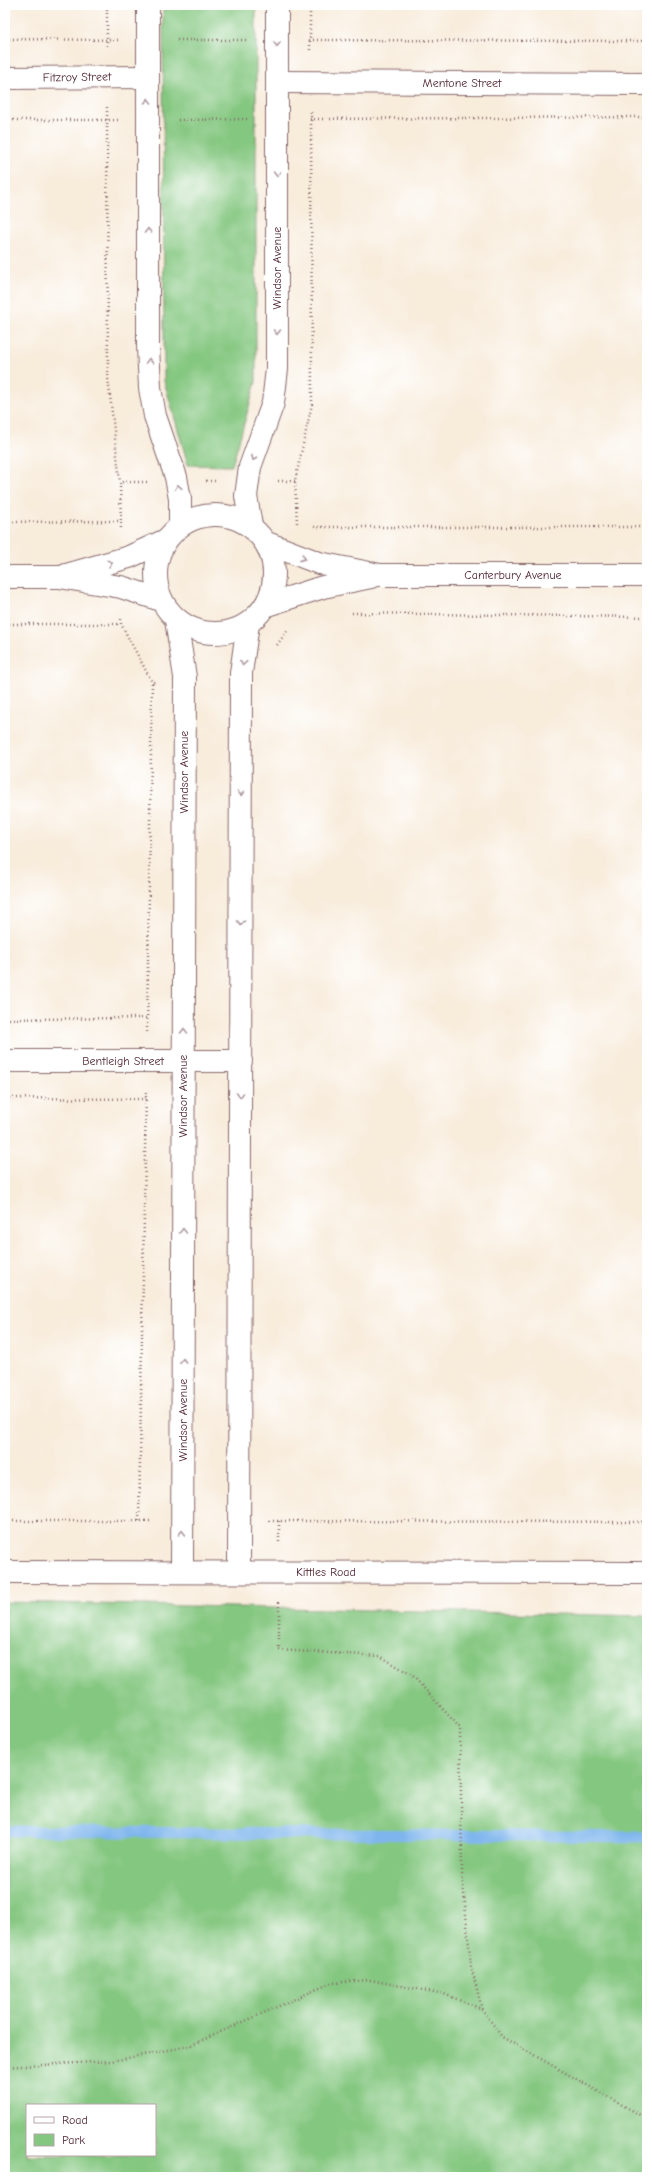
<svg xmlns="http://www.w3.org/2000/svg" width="652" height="2182" font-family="'Comic Neue',sans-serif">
  <rect width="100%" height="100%" fill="#fff"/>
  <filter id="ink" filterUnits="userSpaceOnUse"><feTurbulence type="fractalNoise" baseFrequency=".025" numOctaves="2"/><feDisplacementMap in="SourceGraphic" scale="8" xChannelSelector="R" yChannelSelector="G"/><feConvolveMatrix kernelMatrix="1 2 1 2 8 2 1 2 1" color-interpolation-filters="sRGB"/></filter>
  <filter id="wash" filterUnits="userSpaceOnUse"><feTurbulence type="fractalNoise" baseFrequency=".012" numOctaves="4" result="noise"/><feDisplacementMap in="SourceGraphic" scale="16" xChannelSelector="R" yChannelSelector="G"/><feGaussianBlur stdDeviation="0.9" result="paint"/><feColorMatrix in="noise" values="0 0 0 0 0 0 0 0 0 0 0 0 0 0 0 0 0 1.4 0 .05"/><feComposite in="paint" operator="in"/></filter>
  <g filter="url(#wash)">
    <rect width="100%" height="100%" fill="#f8ecdb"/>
    <g fill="#84c780" stroke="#677356" fill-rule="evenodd">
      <path d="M 163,5 L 256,5 L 256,382 L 232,466 L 188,465 L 164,381 Z"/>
      <path d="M 5,1602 L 647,1616 L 647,2177 L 5,2177 ZM 27,2105 L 155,2105 L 155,2155 L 27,2155 Z"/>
    </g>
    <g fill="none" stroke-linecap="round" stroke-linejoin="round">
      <path stroke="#7eb5ed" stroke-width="11" d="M 5,1831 L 647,1837"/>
    </g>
  </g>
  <g filter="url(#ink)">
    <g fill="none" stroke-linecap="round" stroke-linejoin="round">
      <g stroke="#876769" stroke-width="24">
        <g id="minor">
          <path d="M 148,5 L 148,346 L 150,388 L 155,416 L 176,477 L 180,499 L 180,525"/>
          <path d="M 5,78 L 148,77"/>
          <path d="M 277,82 L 647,84"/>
          <circle cx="215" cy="574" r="59"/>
          <path d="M 251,526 L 246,496 L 250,467 L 273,403 L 277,369 L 277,5"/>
          <path d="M 267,543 L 319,563 L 380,575 L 647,575"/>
          <path d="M 66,575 L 129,557 L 166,540"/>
          <path d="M 5,577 L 59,577 L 121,587 L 161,600"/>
          <path d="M 267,605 L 323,587 L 371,577"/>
          <path d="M 176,620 L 185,677 L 182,1572"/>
          <path d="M 5,1061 L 241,1061"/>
          <path d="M 5,1572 L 647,1573"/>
          <path d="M 239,1572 L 241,673 L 248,624"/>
        </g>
      </g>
      <g stroke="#876769" stroke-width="2.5" stroke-dasharray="1 3" stroke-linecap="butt">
        <path d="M 107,5 L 107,48"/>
        <path d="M 310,5 L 310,52"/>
        <path d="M 5,39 L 118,40"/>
        <path d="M 177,40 L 246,40"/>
        <path d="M 309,40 L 647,41"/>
        <path d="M 107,107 L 108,378 L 120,482"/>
        <path d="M 310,119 L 647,117"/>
        <path d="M 5,120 L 119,120"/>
        <path d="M 178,120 L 247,119"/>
        <path d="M 206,481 L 217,481"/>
        <path d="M 278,481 L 295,481"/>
        <path d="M 5,522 L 121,521"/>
        <path d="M 297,523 L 295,481 L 312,404 L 311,111"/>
        <path d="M 314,527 L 647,527"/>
        <path d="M 121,528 L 120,482 L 147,482"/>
        <path d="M 352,613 L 647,617"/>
        <path d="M 121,619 L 121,624 L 152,682 L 156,682"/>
        <path d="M 5,624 L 121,624"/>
        <path d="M 277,645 L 287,631"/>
        <path d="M 5,1019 L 147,1018"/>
        <path d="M 147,1032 L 152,682"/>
        <path d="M 5,1098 L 146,1099"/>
        <path d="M 5,1521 L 152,1521"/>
        <path d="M 139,1521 L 146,1091"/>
        <path d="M 269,1521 L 647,1522"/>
        <path d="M 279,1521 L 279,1543"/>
        <path d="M 279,1602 L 279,1650 L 380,1656 L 412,1675 L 460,1728 L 462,1873 L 471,1966 L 482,2009 L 502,2037 L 640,2115 L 647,2116"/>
        <path d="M 5,2067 L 112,2061 L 189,2046 L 331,1983 L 370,1980 L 444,1994 L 482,2009"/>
      </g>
      <use href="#minor" stroke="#fff" stroke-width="22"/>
    </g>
    <defs><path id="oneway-chevron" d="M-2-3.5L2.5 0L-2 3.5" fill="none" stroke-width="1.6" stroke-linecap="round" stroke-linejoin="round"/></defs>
    <g stroke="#ae9aa0">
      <use href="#oneway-chevron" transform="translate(277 44) rotate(90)"/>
      <use href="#oneway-chevron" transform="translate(148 101) rotate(-90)"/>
      <use href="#oneway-chevron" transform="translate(277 174) rotate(90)"/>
      <use href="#oneway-chevron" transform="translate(148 231) rotate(-90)"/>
      <use href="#oneway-chevron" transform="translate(277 332) rotate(90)"/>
      <use href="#oneway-chevron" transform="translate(149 361) rotate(-92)"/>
      <use href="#oneway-chevron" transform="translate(254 458) rotate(113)"/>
      <use href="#oneway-chevron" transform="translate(178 487) rotate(-101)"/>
      <use href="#oneway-chevron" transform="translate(303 558) rotate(20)"/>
      <use href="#oneway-chevron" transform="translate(110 563) rotate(-15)"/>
      <use href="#oneway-chevron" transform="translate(243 663) rotate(99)"/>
      <use href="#oneway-chevron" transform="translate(241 793) rotate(90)"/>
      <use href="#oneway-chevron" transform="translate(241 923) rotate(90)"/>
      <use href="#oneway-chevron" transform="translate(184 1031) rotate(-90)"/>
      <use href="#oneway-chevron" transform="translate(240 1095) rotate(90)"/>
      <use href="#oneway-chevron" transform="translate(183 1231) rotate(-90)"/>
      <use href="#oneway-chevron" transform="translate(183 1361) rotate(-90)"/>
      <use href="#oneway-chevron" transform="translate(182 1533) rotate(-90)"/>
    </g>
  </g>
  <g text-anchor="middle" stroke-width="4" stroke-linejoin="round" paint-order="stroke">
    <g font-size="12" fill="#4a1f2b" stroke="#fff">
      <text transform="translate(77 77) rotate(-1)" y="4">Fitzroy Street</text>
      <text x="462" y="87">Mentone Street</text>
      <text transform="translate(277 268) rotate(-90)" y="4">Windsor Avenue</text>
      <text x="513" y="579">Canterbury Avenue</text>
      <text transform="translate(184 772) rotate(-90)" y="4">Windsor Avenue</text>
      <text x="123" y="1065">Bentleigh Street</text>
      <text transform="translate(183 1096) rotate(-90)" y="4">Windsor Avenue</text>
      <text transform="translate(183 1420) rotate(-90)" y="4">Windsor Avenue</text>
      <text x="326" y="1576">Kittles Road</text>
    </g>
  </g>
  <rect width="652" height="2182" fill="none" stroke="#fff" stroke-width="20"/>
  <rect x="26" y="2104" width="130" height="52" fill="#ffffff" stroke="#b7a5aa"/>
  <rect x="34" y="2117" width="20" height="6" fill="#ffffff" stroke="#b7a5aa"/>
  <text x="62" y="2124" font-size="12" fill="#4a1f2b">Road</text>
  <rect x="34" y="2134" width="20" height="12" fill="#84c780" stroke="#b7a5aa"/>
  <text x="62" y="2144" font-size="12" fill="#4a1f2b">Park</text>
</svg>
